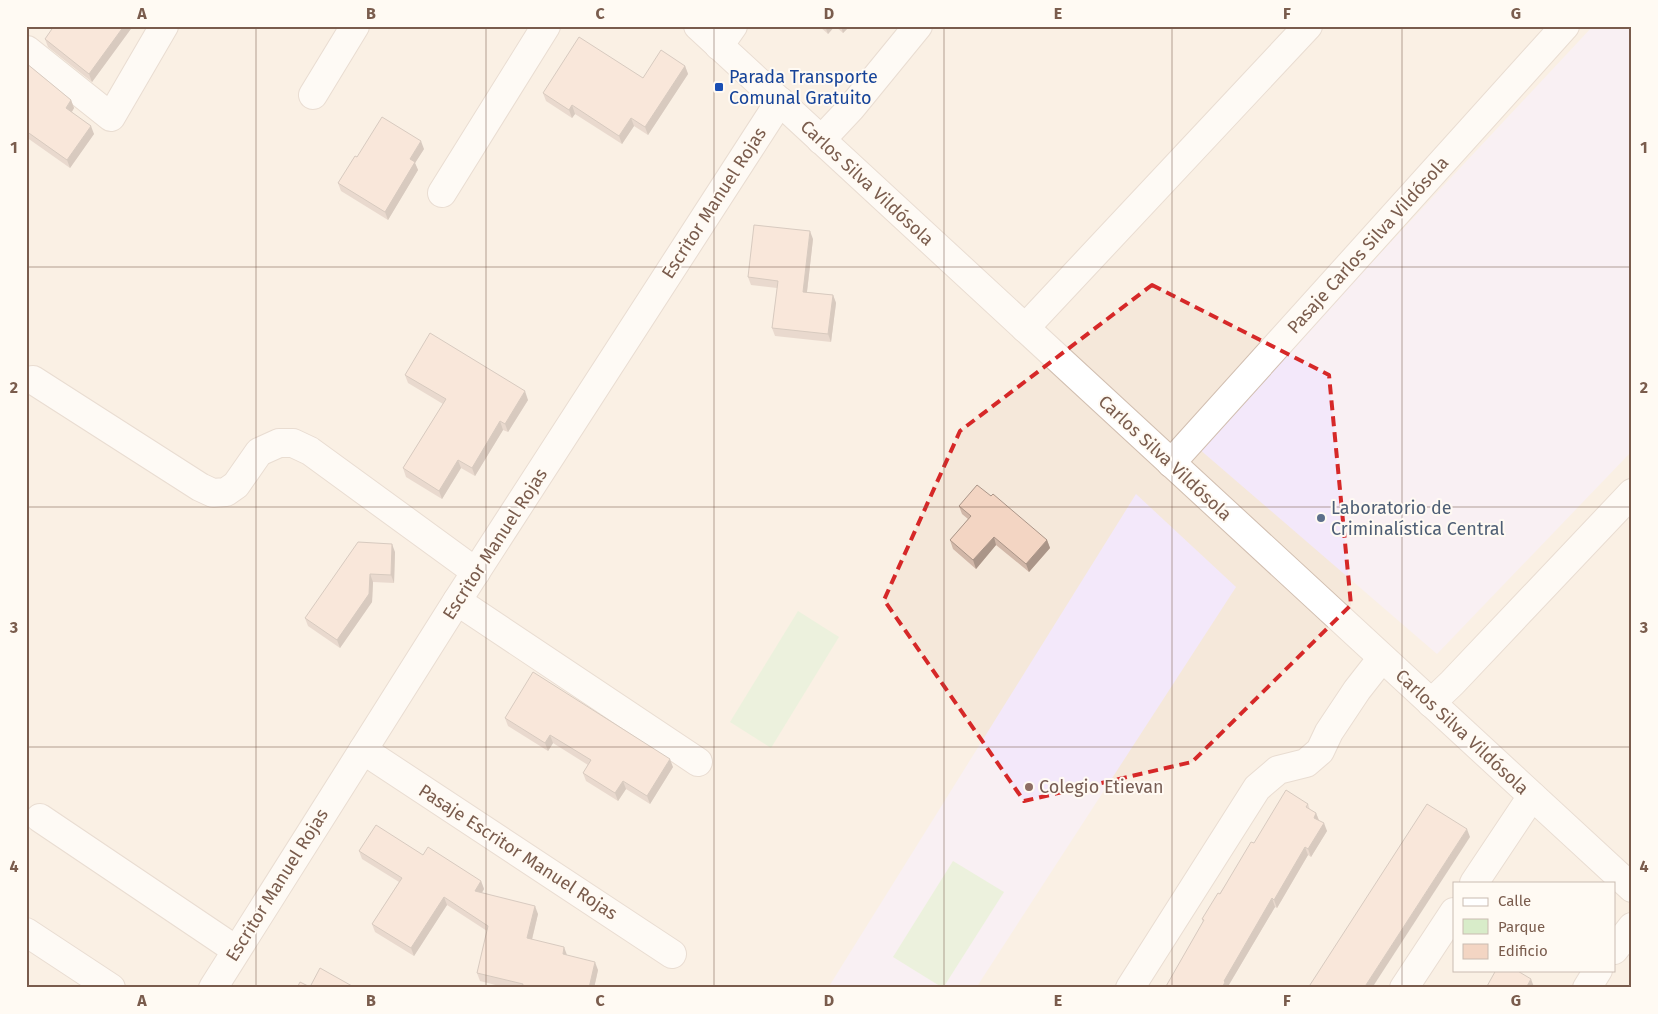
<svg xmlns="http://www.w3.org/2000/svg" width="1658" height="1014" font-family="'Fira Sans',sans-serif">
  <rect width="100%" height="100%" fill="#fdf6ec"/>
  <path fill="#f5e8da" fill-rule="evenodd" d="M 26,26 L 1632,26 L 1632,988 L 26,988 ZM 1454,883 L 1614,883 L 1614,970 L 1454,970 Z"/>
  <g fill="#f3e8fa">
    <path d="M 1593,26 L 1632,26 L 1632,451 L 1437,654 L 1198,448 Z"/>
    <path d="M 1136,494 L 1236,587 L 976,988 L 828,988 Z"/>
  </g>
  <g fill="#d8ecc9">
    <path d="M 798,611 L 839,637 L 771,748 L 730,722 Z"/>
    <path d="M 953,861 L 1004,892 L 943,988 L 893,957 Z"/>
  </g>
  <g fill="none" stroke-linecap="round" stroke-linejoin="round">
    <g stroke="#d1beb0" stroke-width="30">
      <g id="minor">
        <path d="M 719,46 L 733,26"/>
        <path d="M 27,50 L 111,117 L 164,26"/>
        <path d="M 313,95 L 355,26"/>
        <path d="M 821,140 L 851,108 L 918,26"/>
        <path d="M 442,193 L 546,26"/>
        <path d="M 1025,328 L 1308,26"/>
        <path d="M 33,380 L 200,487 L 213,493 L 226,492 L 236,485 L 259,452 L 279,443 L 293,443 L 310,451 L 476,572"/>
        <path d="M 1171,463 L 1565,26"/>
        <path d="M 457,601 L 698,762"/>
        <path d="M 1431,703 L 1452,683 L 1632,493"/>
        <path d="M 363,750 L 672,954"/>
        <path d="M 40,818 L 236,950"/>
        <path d="M 1474,883 L 1532,796"/>
        <path d="M 26,932 L 111,988"/>
        <path d="M 1614,950 L 1632,927"/>
        <path d="M 213,988 L 457,601 L 780,101"/>
        <path d="M 1130,988 L 1257,788 L 1278,770 L 1306,763 L 1320,751 L 1329,732 L 1357,690 L 1382,658"/>
        <path d="M 1404,988 L 1454,912"/>
        <path d="M 1587,988 L 1598,970"/>
      </g>
    </g>
    <g stroke="#d1beb0" stroke-width="30">
      <path id="tertiary" d="M 698,26 L 1632,888"/>
    </g>
    <use href="#minor" stroke="#fff" stroke-width="28"/>
    <use href="#tertiary" stroke="#fff" stroke-width="28"/>
  </g>
  <g fill="#d1b7a8">
    <path d="M 133,26 L 92,82 L 48,47 L 45,39 Z"/>
    <path d="M 819,26 L 850,26 L 843,33 L 835,26 L 828,34 Z"/>
    <path d="M 26,63 L 71,100 L 74,108 L 72,112 L 94,134 L 70,168 L 26,137 Z"/>
    <path d="M 685,66 L 688,74 L 648,135 L 634,126 L 622,144 L 575,114 L 572,118 L 546,101 L 543,93 L 643,78 Z"/>
    <path d="M 424,149 L 415,163 L 418,170 L 388,220 L 341,191 L 338,183 L 357,157 Z"/>
    <path d="M 813,239 L 807,292 L 833,295 L 836,303 L 831,342 L 775,336 L 772,328 L 777,288 L 751,285 L 748,277 Z"/>
    <path d="M 405,375 L 528,400 L 508,432 L 503,430 L 475,476 L 461,468 L 442,499 L 406,477 L 403,468 L 443,404 L 408,383 Z"/>
    <path d="M 991,496 L 1047,540 L 1050,548 L 1029,572 L 996,545 L 976,569 L 953,549 L 950,540 L 968,519 L 962,514 L 959,506 Z"/>
    <path d="M 395,552 L 394,583 L 373,582 L 372,602 L 340,648 L 308,626 L 305,618 Z"/>
    <path d="M 505,718 L 673,767 L 650,804 L 626,789 L 618,801 L 586,781 L 583,773 L 588,765 L 553,743 L 548,751 L 508,726 Z"/>
    <path d="M 1308,804 L 1310,810 L 1316,813 L 1319,820 L 1327,831 L 1311,857 L 1308,855 L 1277,908 L 1275,907 L 1227,988 L 1165,988 L 1203,922 L 1202,919 L 1254,843 Z"/>
    <path d="M 359,851 L 423,855 L 481,881 L 484,889 L 482,893 L 538,914 L 532,940 L 598,970 L 594,988 L 507,988 L 480,981 L 477,973 L 487,931 L 447,905 L 414,956 L 375,932 L 372,924 L 399,882 L 362,859 Z"/>
  </g>
  <g fill="#aa9588">
    <path d="M 124,26 L 133,26 L 92,82 L 89,74 Z"/>
    <path d="M 825,26 L 835,26 L 828,34 Z"/>
    <path d="M 841,26 L 850,26 L 843,33 Z"/>
    <path d="M 685,66 L 688,74 L 648,135 L 645,127 Z"/>
    <path d="M 71,100 L 74,108 L 69,116 L 66,108 Z"/>
    <path d="M 572,105 L 575,114 L 572,118 L 569,110 Z"/>
    <path d="M 631,118 L 634,126 L 622,144 L 619,136 Z"/>
    <path d="M 91,126 L 94,134 L 70,168 L 67,160 Z"/>
    <path d="M 421,141 L 424,149 L 415,163 L 418,170 L 388,220 L 385,212 L 410,159 Z"/>
    <path d="M 810,231 L 813,239 L 806,300 L 803,292 Z"/>
    <path d="M 833,295 L 836,303 L 831,342 L 828,334 Z"/>
    <path d="M 525,391 L 528,400 L 508,432 L 505,424 Z"/>
    <path d="M 500,421 L 503,430 L 475,476 L 472,468 Z"/>
    <path d="M 458,460 L 461,468 L 442,499 L 439,491 Z"/>
    <path d="M 994,537 L 996,545 L 976,569 L 973,560 Z"/>
    <path d="M 1047,540 L 1050,548 L 1029,572 L 1026,564 Z"/>
    <path d="M 392,544 L 395,552 L 394,583 L 391,575 Z"/>
    <path d="M 370,574 L 373,582 L 372,602 L 340,648 L 337,640 Z"/>
    <path d="M 550,735 L 553,743 L 548,751 L 545,743 Z"/>
    <path d="M 670,759 L 673,767 L 650,804 L 647,796 Z"/>
    <path d="M 623,781 L 626,789 L 618,801 L 615,793 Z"/>
    <path d="M 1316,813 L 1319,821 L 1314,818 Z"/>
    <path d="M 1324,823 L 1327,831 L 1311,857 L 1308,849 Z"/>
    <path d="M 1467,829 L 1470,837 L 1372,988 L 1364,988 Z"/>
    <path d="M 1305,847 L 1308,855 L 1277,908 L 1274,900 Z"/>
    <path d="M 481,881 L 484,889 L 477,900 L 475,891 Z"/>
    <path d="M 444,897 L 447,905 L 414,956 L 411,948 Z"/>
    <path d="M 1272,898 L 1275,907 L 1227,988 L 1222,988 L 1224,981 Z"/>
    <path d="M 535,906 L 538,914 L 530,947 L 527,938 Z"/>
    <path d="M 564,947 L 567,955 L 563,954 Z"/>
    <path d="M 595,962 L 598,970 L 594,988 L 589,988 Z"/>
    <path d="M 1531,979 L 1534,987 L 1526,988 Z"/>
  </g>
  <g fill="#f3d5c3" stroke="#aa9588">
    <path d="M 54,26 L 124,26 L 89,74 L 45,39 Z"/>
    <path d="M 579,37 L 643,78 L 661,50 L 685,66 L 645,127 L 631,118 L 619,136 L 572,105 L 569,110 L 543,93 Z"/>
    <path d="M 26,63 L 71,100 L 66,108 L 91,126 L 67,160 L 26,131 Z"/>
    <path d="M 382,117 L 421,141 L 410,159 L 415,162 L 385,212 L 338,183 L 355,156 L 357,157 Z"/>
    <path d="M 754,225 L 810,231 L 803,292 L 833,295 L 828,334 L 772,328 L 778,281 L 748,277 Z"/>
    <path d="M 430,333 L 525,391 L 505,424 L 500,421 L 472,468 L 458,460 L 439,491 L 403,468 L 446,399 L 405,375 Z"/>
    <path d="M 977,485 L 991,496 L 993,494 L 1047,540 L 1026,564 L 994,537 L 973,560 L 950,540 L 971,516 L 959,506 Z"/>
    <path d="M 358,542 L 392,544 L 391,575 L 370,574 L 369,594 L 337,640 L 305,618 Z"/>
    <path d="M 533,672 L 670,759 L 647,796 L 623,781 L 615,793 L 583,773 L 591,760 L 550,735 L 545,743 L 505,718 Z"/>
    <path d="M 1286,790 L 1308,804 L 1306,807 L 1316,813 L 1314,818 L 1324,823 L 1308,849 L 1305,847 L 1274,900 L 1272,898 L 1224,981 L 1225,982 L 1222,988 L 1165,988 L 1204,920 L 1202,919 L 1218,893 L 1220,894 L 1251,842 L 1254,843 Z"/>
    <path d="M 1427,804 L 1467,829 L 1364,988 L 1308,988 Z"/>
    <path d="M 376,825 L 423,855 L 428,847 L 481,881 L 475,891 L 535,906 L 527,938 L 564,947 L 563,954 L 595,962 L 589,988 L 522,988 L 523,984 L 477,973 L 488,926 L 444,897 L 411,948 L 372,924 L 402,878 L 359,851 Z"/>
    <path d="M 320,968 L 352,986 L 351,988 L 297,988 L 300,982 L 310,987 Z"/>
    <path d="M 1496,970 L 1516,970 L 1531,979 L 1526,988 L 1486,988 Z"/>
  </g>
  <path d="M0 0H1658V1014H0ZM 1152,285 L 1329,375 L 1351,605 L 1192,762 L 1024,801 L 884,600 L 960,431 Z" fill="#fdf6ec" fill-opacity=".55" fill-rule="evenodd"/>
  <path fill="none" stroke="#d62828" stroke-width="4" stroke-dasharray="10 6" stroke-linejoin="round" d="M 1152,285 L 1329,375 L 1351,605 L 1192,762 L 1024,801 L 884,600 L 960,431 Z"/>
  <path fill="none" stroke="#7a5c4d" stroke-width="1" stroke-opacity="0.55" d="M 256,26 L 256,988M 486,26 L 486,988M 714,26 L 714,988M 944,26 L 944,988M 1172,26 L 1172,988M 1402,26 L 1402,988M 26,267 L 1632,267M 26,507 L 1632,507M 26,747 L 1632,747"/>
  <rect fill="#1a4fb4" stroke="#fffaf3" stroke-width="2" x="714" y="82" width="10" height="10" rx="2.5"/>
  <circle fill="#5c6f8a" stroke="#fffaf3" stroke-width="2" cx="1321" cy="518" r="5"/>
  <circle fill="#8d6e63" stroke="#fffaf3" stroke-width="2" cx="1029" cy="787" r="5"/>
  <g text-anchor="middle" stroke-width="4" stroke-linejoin="round" paint-order="stroke">
    <g font-size="18" fill="#164399" stroke="#fffaf3" text-anchor="start">
      <text x="729" y="83">Parada Transporte<tspan x="729" dy="21">Comunal Gratuito</tspan></text>
    </g>
    <g font-size="18" fill="#7a5c4d" stroke="#fffaf3">
      <text transform="translate(867 183) rotate(43)" y="6">Carlos Silva Vildósola</text>
      <text transform="translate(714 203) rotate(-57)" y="6">Escritor Manuel Rojas</text>
      <text transform="translate(1368 245) rotate(-48)" y="6">Pasaje Carlos Silva Vildósola</text>
      <text transform="translate(1165 458) rotate(43)" y="6">Carlos Silva Vildósola</text>
      <text transform="translate(495 544) rotate(-57)" y="6">Escritor Manuel Rojas</text>
      <text transform="translate(1462 732) rotate(43)" y="6">Carlos Silva Vildósola</text>
      <text transform="translate(518 852) rotate(33)" y="6">Pasaje Escritor Manuel Rojas</text>
      <text transform="translate(277 885) rotate(-58)" y="6">Escritor Manuel Rojas</text>
    </g>
    <g font-size="18" fill="#4e5e75" stroke="#fffaf3" text-anchor="start">
      <text x="1331" y="514">Laboratorio de<tspan x="1331" dy="21">Criminalística Central</tspan></text>
    </g>
    <g font-size="18" fill="#785e54" stroke="#fffaf3" text-anchor="start">
      <text x="1039" y="793">Colegio Etievan</text>
    </g>
  </g>
  <rect width="1658" height="1014" fill="none" stroke="#fffaf3" stroke-width="55"/>
  <rect x="1453" y="882" width="162" height="90" fill="#fffaf3" stroke="#cabbb1"/>
  <rect x="1463" y="898" width="25" height="8" fill="#ffffff" stroke="#cabbb1"/>
  <text x="1498" y="906" font-size="15" fill="#7a5c4d">Calle</text>
  <rect x="1463" y="919" width="25" height="15" fill="#d8ecc9" stroke="#cabbb1"/>
  <text x="1498" y="932" font-size="15" fill="#7a5c4d">Parque</text>
  <rect x="1463" y="944" width="25" height="15" fill="#f3d5c3" stroke="#cabbb1"/>
  <text x="1498" y="956" font-size="15" fill="#7a5c4d">Edificio</text>
  <rect x="28" y="28" width="1602" height="958" fill="none" stroke="#7a5c4d" stroke-width="2"/>
  <g font-size="16" text-anchor="middle" font-weight="bold" fill="#7a5c4d">
    <text x="142" y="19">A</text>
    <text x="371" y="19">B</text>
    <text x="600" y="19">C</text>
    <text x="829" y="19">D</text>
    <text x="1058" y="19">E</text>
    <text x="1287" y="19">F</text>
    <text x="1516" y="19">G</text>
    <text x="14" y="153">1</text>
    <text x="1644" y="153">1</text>
    <text x="14" y="393">2</text>
    <text x="1644" y="393">2</text>
    <text x="14" y="633">3</text>
    <text x="1644" y="633">3</text>
    <text x="14" y="872">4</text>
    <text x="1644" y="872">4</text>
    <text x="142" y="1006">A</text>
    <text x="371" y="1006">B</text>
    <text x="600" y="1006">C</text>
    <text x="829" y="1006">D</text>
    <text x="1058" y="1006">E</text>
    <text x="1287" y="1006">F</text>
    <text x="1516" y="1006">G</text>
  </g>
</svg>
